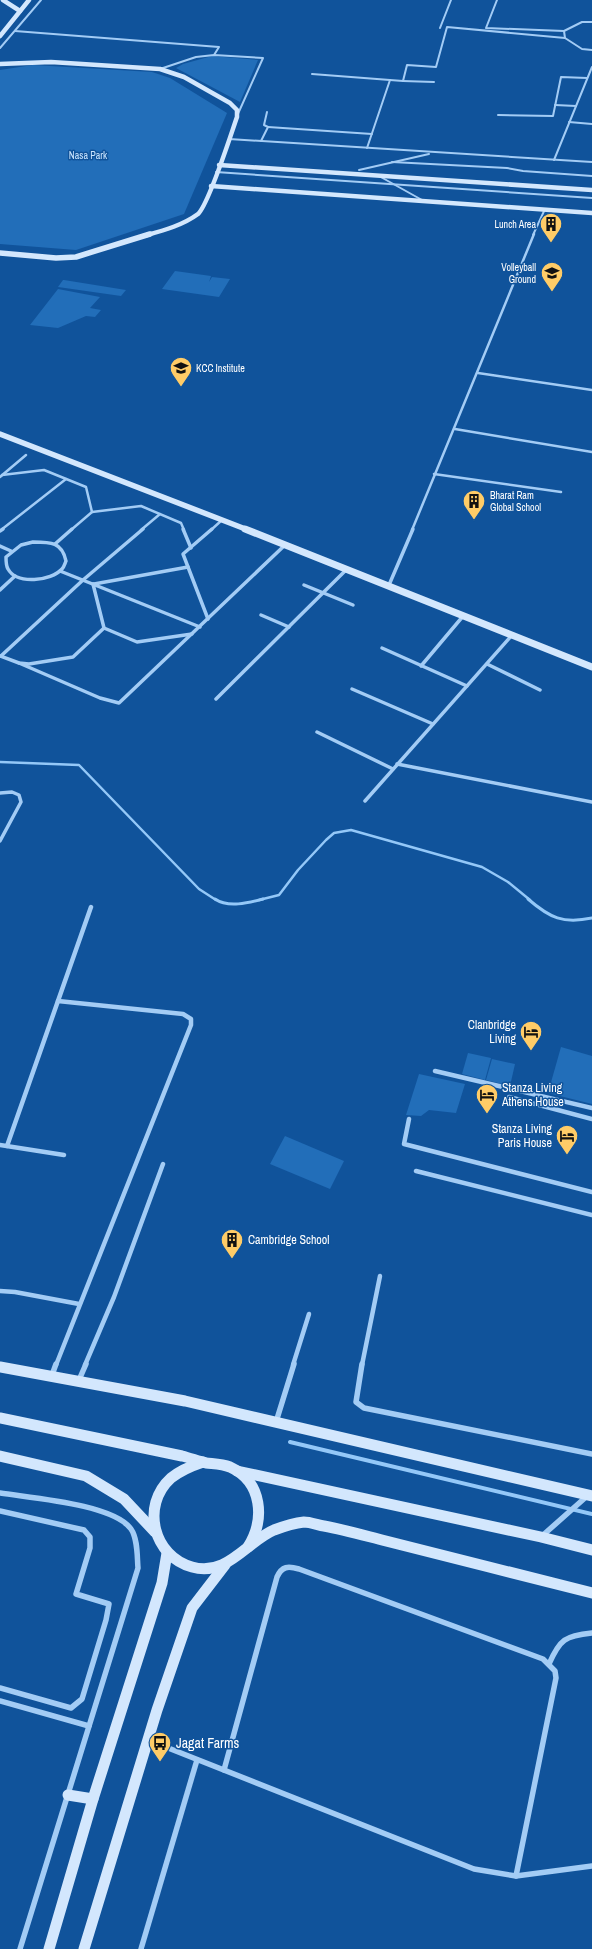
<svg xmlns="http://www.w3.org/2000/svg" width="592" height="1949" font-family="'Archivo Narrow',sans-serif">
  <rect width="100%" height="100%" fill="#10539b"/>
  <g fill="#226eb9">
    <path d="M 212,56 L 258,60 L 240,102 L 176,68 L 183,64 Z"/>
    <path d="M 33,65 L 152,72 L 170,78 L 227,113 L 184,214 L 76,250 L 0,244 L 0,70 Z"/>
    <path d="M 175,271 L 211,276 L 209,282 L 212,277 L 230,279 L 219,297 L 162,289 Z"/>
    <path d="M 63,280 L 64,280 L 126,290 L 121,296 L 58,287 Z"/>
    <path d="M 58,289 L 100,297 L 90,308 L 101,310 L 95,317 L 86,316 L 58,328 L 30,325 Z"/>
    <path d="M 561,1047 L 592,1056 L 592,1104 L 548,1093 Z"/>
    <path d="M 468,1053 L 491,1058 L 485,1080 L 462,1074 Z"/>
    <path d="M 492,1059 L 515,1064 L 510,1086 L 486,1080 Z"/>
    <path d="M 419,1074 L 465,1084 L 456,1113 L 429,1110 L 421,1116 L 406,1115 Z"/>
    <path d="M 285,1136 L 344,1161 L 330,1189 L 270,1164 Z"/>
  </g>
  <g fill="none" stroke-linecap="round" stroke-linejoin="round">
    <g stroke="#94c8f8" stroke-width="2.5">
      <path d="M 0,762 L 79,765 L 199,889 L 216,900"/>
      <path d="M 259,900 L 279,895 L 298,870 L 326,840 L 334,833 L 351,830 L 482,867 L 508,882 L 530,900"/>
    </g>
    <g stroke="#94c8f8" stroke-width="3">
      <path d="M 215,899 C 228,908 248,903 263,899"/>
      <path d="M 528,899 C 550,918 563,924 592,918"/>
    </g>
    <path stroke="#94c8f8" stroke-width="4" d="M 290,1442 L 592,1514"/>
    <g stroke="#a3ccf5" stroke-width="2">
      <path d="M 497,0 L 486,28 L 564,31"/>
      <path d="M 592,22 L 582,22 L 564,31 L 565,38 L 582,49 L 592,50"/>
      <path d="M 440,28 L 451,0"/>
      <path d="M 15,31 L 219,47 L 214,55"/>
      <path d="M 0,48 L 41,0"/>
      <path d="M 160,69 L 196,57 L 214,55 L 263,58 L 237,116"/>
      <path d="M 312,74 L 403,81 L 407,65 L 436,67 L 447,27 L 565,38"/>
      <path d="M 403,81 L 434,82"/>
      <path d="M 555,105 L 576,106"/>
      <path d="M 498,115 L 553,116 L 561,77 L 587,78"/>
      <path d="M 569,122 L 592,124"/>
      <path d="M 268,127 L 372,134"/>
      <path d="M 229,139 L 592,162"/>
      <path d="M 261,141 L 268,127 L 264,125 L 267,112"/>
      <path d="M 367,148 L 390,80"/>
      <path d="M 554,160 L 592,67"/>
      <path d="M 392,162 L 507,168 L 523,171 L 592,176"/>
      <path d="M 359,170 L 429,154"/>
      <path d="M 216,172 L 592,198"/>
      <path d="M 379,176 L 422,200"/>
      <path d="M 533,235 L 545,209"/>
    </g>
    <g stroke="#a3ccf5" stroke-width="2.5">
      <path d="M 478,373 L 592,390"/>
      <path d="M 455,429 L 592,452"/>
      <path d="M 434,474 L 561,492"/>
      <path d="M 2,475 L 44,470 L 86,487 L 92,512"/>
      <path d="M 0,477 L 26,455"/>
      <path d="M 1,530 L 66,479"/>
      <path d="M 71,530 L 92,512 L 141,506 L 181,523 L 184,530"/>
      <path d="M 141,530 L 160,514"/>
      <path d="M 211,530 L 222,520"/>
      <path d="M 412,530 L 534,234"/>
    </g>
    <g stroke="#a3ccf5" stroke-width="3.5">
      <path d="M 183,529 L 191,548"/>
      <path d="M 0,531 L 3,529"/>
      <path d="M 33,542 C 51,542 62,542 66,561 C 65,563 64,567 62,569 C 51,581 17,585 8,569 C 6,566 6,560 6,557 L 21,545 Z"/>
      <path d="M 55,544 L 72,529"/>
      <path d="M 0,546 L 11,551"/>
      <path d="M 60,571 L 200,627"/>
      <path d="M 93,584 L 104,628 L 137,642 L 192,634"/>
      <path d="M 94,584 L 188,567"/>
      <path d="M 304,585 L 353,605"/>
      <path d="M 389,585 L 413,529"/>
      <path d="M 0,590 L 15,576"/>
      <path d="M 261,615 L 289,627"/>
      <path d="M 208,619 L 183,554 L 212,529"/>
      <path d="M 382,648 L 467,686"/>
      <path d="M 0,656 L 19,663 L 29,664 L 73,657 L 104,628"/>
      <path d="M 1,656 L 83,580 L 143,529"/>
      <path d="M 19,663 L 100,698 L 119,703 L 285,545"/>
      <path d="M 487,664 L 540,690"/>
      <path d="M 421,666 L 464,615"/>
      <path d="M 352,689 L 433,724"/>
      <path d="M 216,699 L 346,570"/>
      <path d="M 317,732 L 393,769"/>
      <path d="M 397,764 L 592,802"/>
      <path d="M 0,793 L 12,792 L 19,795 L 21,802 L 0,841"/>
      <path d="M 365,801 L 513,634"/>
    </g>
    <g stroke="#a3ccf5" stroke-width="4.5">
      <path d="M 435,1071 L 592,1108"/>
      <path d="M 509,1097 L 592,1119"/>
      <path d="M 409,1119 L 404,1144 L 592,1192"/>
      <path d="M 0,1145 L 64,1155"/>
      <path d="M 7,1146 L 91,907"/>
      <path d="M 416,1171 L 592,1215"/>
      <path d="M 0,1291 L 15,1292 L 79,1304"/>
      <path d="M 56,1365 L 191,1025 L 191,1019 L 183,1014 L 58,1001"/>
      <path d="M 85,1365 L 114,1297 L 163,1164"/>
      <path d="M 293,1365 L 309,1314"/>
      <path d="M 362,1365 L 380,1276"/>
    </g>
    <g stroke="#a3ccf5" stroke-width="5.5">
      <path d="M 362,1364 L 356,1402 L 364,1408 L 592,1454"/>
      <path d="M 52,1375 L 56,1364"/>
      <path d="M 79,1380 L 86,1364"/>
      <path d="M 276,1422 L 294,1364"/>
      <path d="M 0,1493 C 31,1498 113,1504 131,1529 C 138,1539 137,1557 138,1568 L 20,1949"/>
      <path d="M 0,1511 L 84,1530 L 90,1537 L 90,1548 L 76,1594 L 109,1604 L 106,1620 L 82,1699 L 71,1708 L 0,1688"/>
      <path d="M 542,1536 L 586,1497"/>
      <path d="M 549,1664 C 560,1639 565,1636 592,1633"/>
      <path d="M 0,1701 L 89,1726"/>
      <path d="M 148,1740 L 474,1869 L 516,1876 L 592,1866"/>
      <path d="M 224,1770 L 277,1577 C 282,1566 288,1566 299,1569 L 543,1659 L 555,1671 L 556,1678 L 516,1876"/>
      <path d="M 141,1949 L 197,1760"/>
    </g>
    <g stroke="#d3e7fd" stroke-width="4.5">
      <path d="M 3,0 L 20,11"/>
      <path d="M 0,36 L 29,0"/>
      <path d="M 0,64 L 51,62 L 160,69 L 184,77 L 230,103 L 237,110 L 237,117 C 231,134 209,204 198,214 C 183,225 165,230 147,235"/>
      <path d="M 219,165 L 592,190"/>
      <path d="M 211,186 L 592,213"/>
    </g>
    <g stroke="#d3e7fd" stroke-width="5.5">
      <path d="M 0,253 L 56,258 L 76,257 L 150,234"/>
      <path d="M 0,434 L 248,530"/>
    </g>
    <path stroke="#d3e7fd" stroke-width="7" d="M 245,529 L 592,667"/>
    <g stroke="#d3e7fd" stroke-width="11">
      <path d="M 0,1367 L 185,1401 L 592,1496"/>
      <path d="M 0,1418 L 182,1456 C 190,1458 198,1461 206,1463 C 215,1464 222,1464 230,1467 C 263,1482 265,1520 248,1547"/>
      <path d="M 0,1456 L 86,1476 L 124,1499 L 155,1532"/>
      <path d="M 203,1462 C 191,1466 181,1470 171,1478 C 140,1506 154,1557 192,1567 C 227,1577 246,1542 274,1530 C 282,1527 295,1523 304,1522 C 310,1522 318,1525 324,1526 C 345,1530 366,1536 386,1541 C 455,1558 523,1576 592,1593"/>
      <path d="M 237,1471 L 541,1537 L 592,1550"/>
      <path d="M 68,1795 L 93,1799"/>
      <path d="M 49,1949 L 93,1799 L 162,1583 L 167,1553"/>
      <path d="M 84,1949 L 157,1710 L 192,1608 L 225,1565"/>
    </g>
  </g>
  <defs>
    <g id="building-pin" transform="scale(1.15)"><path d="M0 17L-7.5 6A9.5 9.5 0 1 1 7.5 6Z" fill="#ffcc67" stroke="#10539b"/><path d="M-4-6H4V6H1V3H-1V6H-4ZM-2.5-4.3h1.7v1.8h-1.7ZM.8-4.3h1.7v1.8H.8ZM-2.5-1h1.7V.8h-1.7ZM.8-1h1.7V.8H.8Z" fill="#111"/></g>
    <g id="university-pin" transform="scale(1.15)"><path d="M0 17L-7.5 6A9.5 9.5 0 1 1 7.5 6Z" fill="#ffcc67" stroke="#10539b"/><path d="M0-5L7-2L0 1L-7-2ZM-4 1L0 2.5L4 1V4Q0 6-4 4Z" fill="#111"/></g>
    <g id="hotel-pin" transform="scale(1.15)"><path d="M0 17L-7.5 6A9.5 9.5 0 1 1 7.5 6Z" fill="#ffcc67" stroke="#10539b"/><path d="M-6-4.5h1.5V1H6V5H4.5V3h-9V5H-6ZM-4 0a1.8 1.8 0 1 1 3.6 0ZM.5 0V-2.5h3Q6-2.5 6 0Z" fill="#111"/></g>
    <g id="bus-pin" transform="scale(1.15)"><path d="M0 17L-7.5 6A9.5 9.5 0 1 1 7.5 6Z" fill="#ffcc67" stroke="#10539b"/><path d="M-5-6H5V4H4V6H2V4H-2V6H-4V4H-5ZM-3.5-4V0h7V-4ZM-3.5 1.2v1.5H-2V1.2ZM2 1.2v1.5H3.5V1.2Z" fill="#111"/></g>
  </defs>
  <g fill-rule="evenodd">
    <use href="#building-pin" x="551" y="224"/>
    <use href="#university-pin" x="552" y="273"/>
    <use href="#university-pin" x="181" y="368"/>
    <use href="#building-pin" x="474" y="501"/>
    <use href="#hotel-pin" x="531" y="1032"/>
    <use href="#hotel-pin" x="487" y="1095"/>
    <use href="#hotel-pin" x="567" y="1136"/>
    <use href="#building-pin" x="232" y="1240"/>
    <use href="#bus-pin" x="160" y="1743"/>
  </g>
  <g text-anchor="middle" stroke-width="3" stroke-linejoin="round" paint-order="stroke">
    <g font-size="10" fill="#cbe5fe" stroke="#10539b">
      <text x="88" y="159">Nasa Park</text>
    </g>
    <g font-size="10" fill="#fff" stroke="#10539b" text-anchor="end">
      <text x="536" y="228">Lunch Area</text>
      <text x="536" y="271">Volleyball<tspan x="536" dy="12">Ground</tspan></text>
      <text x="196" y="372" text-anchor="start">KCC Institute</text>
      <text x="490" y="499" text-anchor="start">Bharat Ram<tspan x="490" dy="12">Global School</tspan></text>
    </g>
    <g font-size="12" fill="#fff" stroke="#10539b" text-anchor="end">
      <text x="516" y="1029">Clanbridge<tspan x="516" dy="14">Living</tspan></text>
      <text x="502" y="1092" text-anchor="start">Stanza Living<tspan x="502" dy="14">Athens House</tspan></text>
      <text x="552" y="1133">Stanza Living<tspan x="552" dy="14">Paris House</tspan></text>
      <text x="248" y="1244" text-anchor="start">Cambridge School</text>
    </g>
    <g font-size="14" fill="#fff" stroke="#10539b" text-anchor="start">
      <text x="176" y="1748">Jagat Farms</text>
    </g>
  </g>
</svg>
